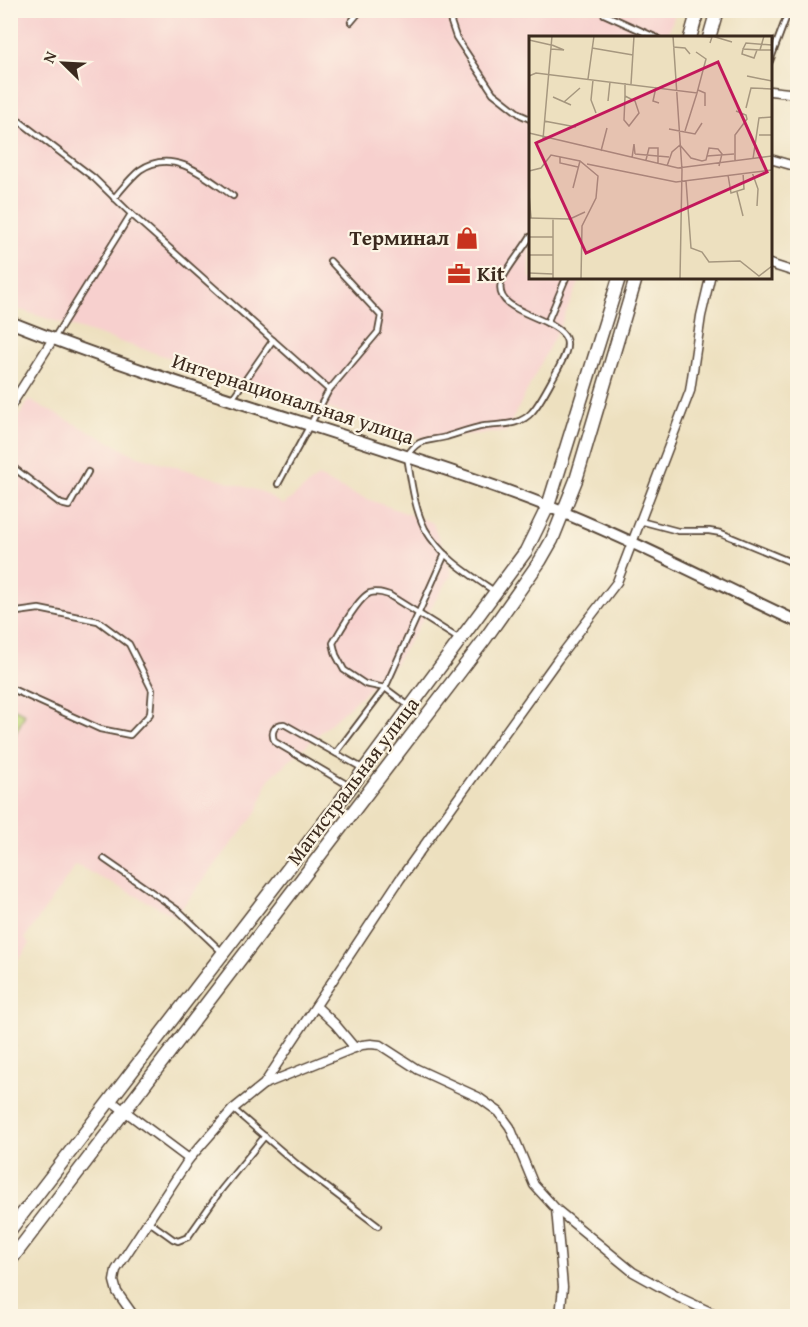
<svg xmlns="http://www.w3.org/2000/svg" width="808" height="1327" font-family="'Gentium Book Plus',serif">
  <rect width="100%" height="100%" fill="#fcf5e5"/>
  <filter id="ink" filterUnits="userSpaceOnUse"><feTurbulence type="fractalNoise" baseFrequency=".0167" numOctaves="2"/><feDisplacementMap in="SourceGraphic" scale="12" xChannelSelector="R" yChannelSelector="G"/><feConvolveMatrix kernelMatrix="1 2 1 2 8 2 1 2 1" color-interpolation-filters="sRGB"/></filter>
  <filter id="wash" filterUnits="userSpaceOnUse"><feTurbulence type="fractalNoise" baseFrequency=".008" numOctaves="4" result="noise"/><feDisplacementMap in="SourceGraphic" scale="24" xChannelSelector="R" yChannelSelector="G"/><feGaussianBlur stdDeviation="1.35" result="paint"/><feColorMatrix in="noise" values="0 0 0 0 0 0 0 0 0 0 0 0 0 0 0 0 0 1.4 0 .05"/><feComposite in="paint" operator="in"/></filter>
  <g filter="url(#wash)">
    <rect width="100%" height="100%" fill="#ede0bf"/>
    <g fill="#f7d0ce">
      <path d="M 10,11 L 676,11 L 667,37 L 530,38 L 530,278 L 581,278 L 561,324 L 506,432 L 421,438 L 11,307 Z"/>
      <path d="M 29,400 L 135,455 L 263,492 L 283,505 L 318,477 L 354,494 L 433,523 L 452,574 L 392,668 L 269,779 L 257,812 L 175,916 L 76,865 L 25,938 L 30,944 L 11,970 L 10,430 Z"/>
    </g>
    <path fill="#bed579" stroke="#7c804c" stroke-width="1.5" d="M 11,707 L 25,714 L 11,743 Z"/>
  </g>
  <g filter="url(#ink)">
    <g fill="none" stroke-linecap="round" stroke-linejoin="round">
      <g stroke="#564536" stroke-width="8">
        <g id="service">
          <path d="M 447,10 L 456,37 L 493,93 L 521,115 L 530,119"/>
          <path d="M 601,10 L 604,14 L 657,38"/>
          <path d="M 351,22 L 361,10"/>
          <path d="M 770,61 L 789,10"/>
          <path d="M 10,114 L 94,178 L 131,214 L 54,338"/>
          <path d="M 114,198 C 122,189 131,177 140,170 C 173,147 206,177 233,196"/>
          <path d="M 131,214 L 329,390"/>
          <path d="M 547,323 L 566,278"/>
          <path d="M 232,399 L 273,340"/>
          <path d="M 10,465 L 61,504 L 69,506 L 88,472"/>
          <path d="M 278,484 L 329,390 L 378,332 L 381,316 L 330,261"/>
          <path d="M 640,521 L 678,531 L 709,531 L 721,533 L 798,565"/>
          <path d="M 494,591 C 469,574 441,557 425,529 C 414,507 411,480 407,456 C 419,437 427,442 446,437 C 459,433 472,428 485,426 C 502,424 520,426 532,412 C 541,402 551,381 558,369 C 562,361 570,348 566,339 C 557,316 493,314 501,283 C 503,273 524,248 530,237"/>
          <path d="M 10,613 L 39,609 L 98,621 L 129,644 L 152,690 L 150,714 L 130,735 L 100,729 L 10,688"/>
          <path d="M 409,706 L 385,688 L 365,684 L 344,670 L 336,655 L 333,643 C 340,631 358,598 370,593 C 377,591 383,593 389,595 L 459,639"/>
          <path d="M 336,753 L 385,688 L 445,554"/>
          <path d="M 351,787 L 275,742 C 270,733 274,724 284,724 L 362,768"/>
          <path d="M 104,859 L 179,911 L 223,953"/>
          <path d="M 10,1046 L 12,1044"/>
          <path d="M 233,1109 L 299,1166 L 378,1226"/>
          <path d="M 148,1221 L 173,1239 L 178,1241 L 188,1237 L 221,1190 L 265,1136"/>
        </g>
      </g>
      <g stroke="#564536" stroke-width="11">
        <g id="minor">
          <path d="M 770,91 L 798,94"/>
          <path d="M 770,159 L 798,167"/>
          <path d="M 770,264 L 798,273"/>
          <path d="M 10,407 L 53,339"/>
          <path d="M 316,1006 L 335,1024 L 355,1048"/>
          <path d="M 265,1084 L 362,1045 L 371,1044 L 380,1045 L 417,1069 L 478,1097 L 499,1112 L 510,1127 L 534,1185 L 556,1209 L 633,1272 L 678,1297 L 719,1316"/>
          <path d="M 110,1100 L 189,1159"/>
          <path d="M 556,1209 L 563,1287 L 560,1316"/>
          <path d="M 134,1316 L 117,1292 L 114,1281 L 116,1270 L 189,1159 L 233,1109 L 264,1084 L 400,879 L 558,659 L 617,582 L 690,391 L 701,316 L 710,278"/>
        </g>
      </g>
      <g stroke="#564536" stroke-width="14">
        <path id="tertiary" d="M 10,322 C 175,388 346,432 513,493 C 610,528 704,578 798,622"/>
      </g>
      <g stroke="#564536" stroke-width="15">
        <g id="secondary">
          <path d="M 690,38 L 698,10"/>
          <path d="M 709,38 L 717,10"/>
          <path d="M 10,1230 L 351,787 L 526,551 L 548,506 L 619,278"/>
          <path d="M 10,1261 L 485,639 L 540,561 L 552,540 L 576,480 L 636,278"/>
        </g>
      </g>
      <use href="#service" stroke="#fff" stroke-width="4.5"/>
      <use href="#minor" stroke="#fff" stroke-width="8"/>
      <use href="#tertiary" stroke="#fff" stroke-width="10"/>
      <use href="#secondary" stroke="#fff" stroke-width="12"/>
    </g>
  </g>
  <defs>
    <g id="shop-bare" transform="scale(1.8)"><path d="M-5-2.5h2.3a2.7 3.5 0 0 1 5.4 0H5L5.5 6h-11ZM-1.5-2.5h3a1.5 2.3 0 0 0-3 0Z" fill="#c8321e" stroke="#fcf5e5" stroke-width="2.5" paint-order="stroke"/></g>
    <g id="office-bare" transform="scale(1.8)"><path d="M-6-3h4V-5.5h4V-3h4V5H-6ZM-1-4.5V-3h2v-1.5ZM-6 0V1H6V0Z" fill="#c8321e" stroke="#fcf5e5" stroke-width="2.5" paint-order="stroke"/></g>
  </defs>
  <g fill-rule="evenodd">
    <use href="#shop-bare" x="467" y="238"/>
    <use href="#office-bare" x="459" y="274"/>
  </g>
  <g text-anchor="middle" stroke-width="4.5" stroke-linejoin="round" paint-order="stroke">
    <g font-size="21" font-weight="bold" fill="#3b2a1e" stroke="#fcf5e5" text-anchor="end">
      <text x="449" y="245">Терминал</text>
      <text x="477" y="281" text-anchor="start">Kit</text>
    </g>
    <g font-size="21" fill="#3b2a1e" stroke="#fcf5e5">
      <text transform="translate(293 399) rotate(18)" y="7">Интернациональная улица</text>
      <text transform="translate(353 781) rotate(-53)" y="7">Магистральная улица</text>
    </g>
  </g>
  <g transform="translate(529 36)">
    <rect width="243" height="243" fill="#ede0bf"/>
    <path fill="none" stroke="#a6977f" stroke-width="1.5" d="M 144,0 L 153,134 L 151,243M 168,0 L 183,1 L 181,7M 183,0 L 203,6M 235,0 L 231,14 L 243,14M 0,4 L 22,9M 144,11 L 156,12 L 161,18M 63,12 L 104,19M 22,13 L 35,14 L 23,9M 214,13 L 213,18 L 225,22 L 228,14M 231,14 L 214,13 L 217,7 L 243,9M 0,40 L 7,37 L 168,57 L 177,23 L 167,16M 218,40 L 243,45M 59,43 L 65,0M 64,44 L 62,64 L 67,77M 102,48 L 105,0M 127,51 L 124,65 L 130,67M 169,54 L 176,57 L 176,70M 96,60 L 106,65 L 110,77 L 100,90 L 95,84 L 96,60 L 96,47M 24,61 L 42,69M 79,65 L 81,46M 35,66 L 51,52M 217,72 L 222,52 L 243,53M 15,85 L 47,91M 140,93 L 166,98 L 173,87M 156,95 L 168,57M 0,97 L 149,132 L 243,120M 230,99 L 243,99 L 243,114M 14,103 L 23,0M 72,115 L 78,92M 106,118 L 140,121M 178,120 L 205,118M 31,121 L 31,127 L 49,131M 103,122 L 105,108 L 106,118M 224,123 L 230,82 L 243,81M 117,124 L 120,112 L 129,112 L 129,128M 206,125 L 206,99 L 218,83 L 217,79 L 207,75M 58,128 L 147,146 L 243,134M 138,130 L 143,116 L 151,109 L 162,122 L 173,125 L 177,124 L 180,112 L 189,113 L 193,118 L 190,130M 0,135 L 12,132 L 22,119 L 51,125 L 69,140 L 67,162 L 53,190 L 52,243M 223,136 L 229,153 L 228,170M 199,139 L 202,157 L 215,153 L 214,137M 157,145 L 162,212 L 173,216 L 180,226 L 211,225 L 230,240 L 243,230M 44,152 L 51,125M 208,156 L 214,180M 0,158 L 2,182M 0,182 L 41,183 L 56,176M 0,201 L 24,201M 0,219 L 24,219M 0,237 L 24,238M 24,243 L 24,183"/>
    <path fill="#c2185b" fill-opacity="0.15" stroke="#c2185b" stroke-width="3" d="M 189,26 L 238,136 L 57,217 L 7,107 Z"/>
    <rect width="243" height="243" fill="none" stroke="#3b2a1e" stroke-width="3"/>
  </g>
  <rect width="808" height="1327" fill="none" stroke="#fcf5e5" stroke-width="36"/>
  <g transform="translate(63 63) rotate(294)" stroke="#fcf5e5" stroke-width="4.5" paint-order="stroke">
  <path d="M0-4.5L10 22L0 15L-10 22Z" fill="#3b2a1e"/>
  <text y="-9" font-size="16" font-weight="bold" text-anchor="middle" fill="#3b2a1e">N</text>
  </g>
</svg>
